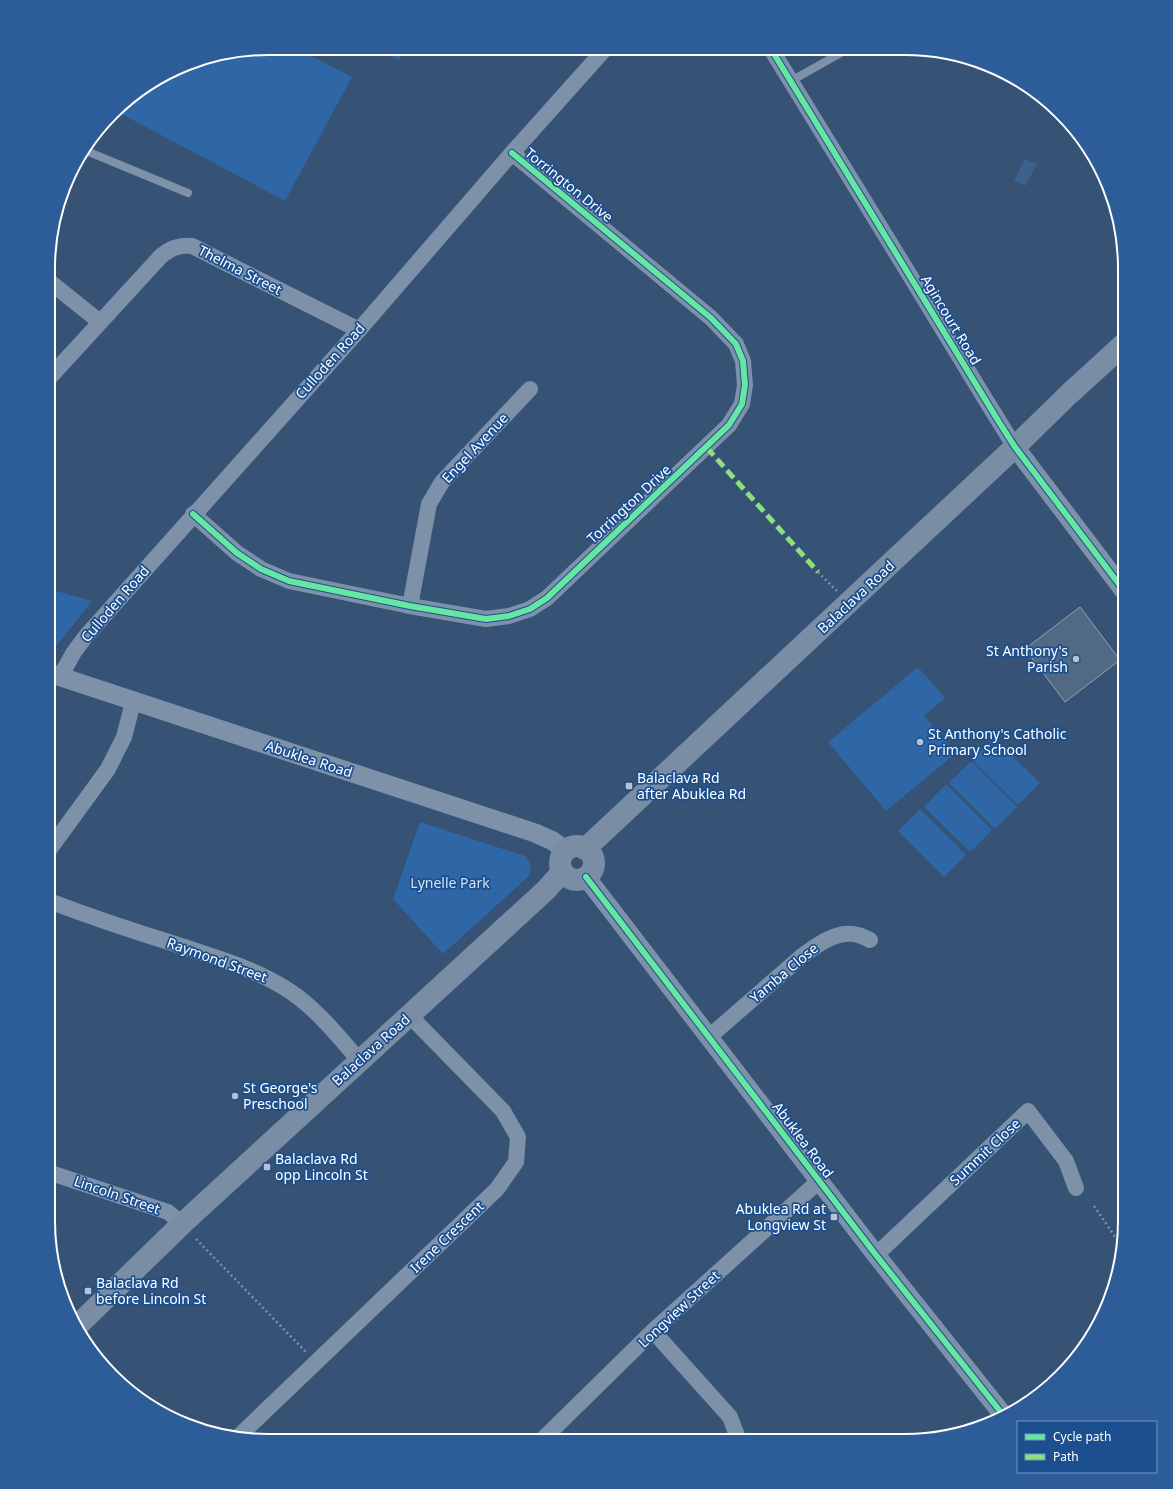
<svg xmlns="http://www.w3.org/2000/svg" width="1173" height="1489" font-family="'Noto Sans',sans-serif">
  <rect width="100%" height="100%" fill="#365274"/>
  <g fill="#2f66a5">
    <path d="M 268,48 L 296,48 L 352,77 L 285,201 L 116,111 L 123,102 L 197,60 Z"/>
    <path d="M 377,48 L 405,48 L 399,60 Z"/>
    <path d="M 49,589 L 92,601 L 54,649 L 49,647 Z"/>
    <path d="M 918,667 L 945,698 L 924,716 L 956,753 L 886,811 L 828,742 Z"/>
    <path d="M 994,738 L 1040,783 L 1018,805 L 972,760 Z"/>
    <path d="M 971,761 L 1017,807 L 995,829 L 949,783 Z"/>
    <path d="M 946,784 L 992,830 L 970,852 L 924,807 Z"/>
    <path d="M 920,809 L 966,855 L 944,877 L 898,831 Z"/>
    <path d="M 420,822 L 525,856 C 531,863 533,869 528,877 L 443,954 L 393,899 Z"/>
  </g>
  <path fill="#3b618d" d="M 1025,159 L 1037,164 L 1025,186 L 1014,181 Z"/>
  <path fill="#526984" stroke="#92a2b6" d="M 1080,607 L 1120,660 L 1065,702 L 1025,649 Z"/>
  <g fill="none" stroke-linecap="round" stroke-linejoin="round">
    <g stroke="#7d92a8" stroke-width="2.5" stroke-dasharray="2 3" stroke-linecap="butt">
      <path d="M 818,572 L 837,591"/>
      <path d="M 1094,1206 L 1122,1247"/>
      <path d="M 196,1239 L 306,1352"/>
    </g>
    <g stroke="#7d92a8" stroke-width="8">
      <path d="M 791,81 L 846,50"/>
      <path d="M 84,150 L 188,193"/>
    </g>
    <g stroke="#7d92a8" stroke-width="16">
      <path d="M 771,49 L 906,269 L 987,402 L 1015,447"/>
      <path d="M 50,282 L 100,322"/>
      <path d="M 50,377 L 161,256 C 171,248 179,245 192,246 L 359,330"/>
      <path d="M 193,514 L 237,553 L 261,569 L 289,581 L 410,606 L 486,619 L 509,616 L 530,609 L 547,598 L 729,425 L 742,404 L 745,385 L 743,361 L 736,344 L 711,318 L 512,153"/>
      <path d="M 410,606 L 429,504 L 442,482 L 530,389"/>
      <path d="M 60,677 L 74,652 L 86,636 L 359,330 L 512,153 L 605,49"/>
      <path d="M 49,850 L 108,769 L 124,737 L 133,702"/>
      <path d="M 49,901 C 91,917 133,931 175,944 C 214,957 254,968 288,990 C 316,1008 338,1036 359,1060"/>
      <path d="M 709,1037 L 802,956 C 817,945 838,929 858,935 C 862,936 866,938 870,940"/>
      <path d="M 48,1172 L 168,1212 L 182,1224"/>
      <path d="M 876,1255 L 1028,1111 L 1066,1161 L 1076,1188"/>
      <path d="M 653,1331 L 730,1417 L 739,1441"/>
      <path d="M 238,1437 L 497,1189 L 516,1162 L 518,1137 L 503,1111 L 409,1015"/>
      <path d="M 541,1441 L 653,1331 L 819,1181"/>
    </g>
    <g stroke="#7d92a8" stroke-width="19">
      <path d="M 1015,447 L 1125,592"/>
      <path d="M 49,673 L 535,833 L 553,841 L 566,851"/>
      <path d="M 586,877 L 876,1255 L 1004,1416"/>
    </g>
    <g stroke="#798da4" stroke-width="22">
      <circle cx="577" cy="863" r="17"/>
      <path d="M 585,849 L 1015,447 L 1068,395 L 1125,343"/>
      <path d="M 76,1327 L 182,1224 L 546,890 L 562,872"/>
    </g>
    <path stroke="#8de07e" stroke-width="5" stroke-dasharray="10 5" stroke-linecap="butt" d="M 707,448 L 818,572"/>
    <g stroke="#1b4f8f" stroke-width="8">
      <g id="cycleway">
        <path d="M 771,49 L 999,422 L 1015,447 L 1125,592"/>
        <path d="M 193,514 L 237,553 L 261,569 L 289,581 L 410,606 L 486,619 L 509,616 L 530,609 L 547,598 L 729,425 L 742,404 L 745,385 L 743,361 L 736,344 L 711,318 L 512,153"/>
        <path d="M 586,877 L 876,1255 L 1004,1416"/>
      </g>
    </g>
    <use href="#cycleway" stroke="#66e7a1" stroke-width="6"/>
  </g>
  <g fill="#b9c2ce" stroke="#1b4f8f" stroke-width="1.5">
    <circle cx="1076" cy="659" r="4"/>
    <circle cx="920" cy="742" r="4"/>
    <rect x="625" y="782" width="8" height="8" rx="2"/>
    <circle cx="235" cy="1096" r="4"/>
    <rect x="263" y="1163" width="8" height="8" rx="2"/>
    <rect x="830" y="1213" width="8" height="8" rx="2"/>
    <rect x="84" y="1287" width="8" height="8" rx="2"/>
  </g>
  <g text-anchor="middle" stroke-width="3.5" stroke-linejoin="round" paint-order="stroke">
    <g font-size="14" fill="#fff" stroke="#1b4f8f">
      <text transform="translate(569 185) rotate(39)" y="5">Torrington Drive</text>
      <text transform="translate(240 270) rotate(27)" y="5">Thelma Street</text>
      <text transform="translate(951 320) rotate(59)" y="5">Agincourt Road</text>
      <text transform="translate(330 361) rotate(-48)" y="5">Culloden Road</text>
      <text transform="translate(475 448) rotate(-47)" y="5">Engel Avenue</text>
      <text transform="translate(629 504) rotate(-43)" y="5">Torrington Drive</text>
      <text transform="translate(856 597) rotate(-43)" y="5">Balaclava Road</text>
      <text transform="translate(115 604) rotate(-49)" y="5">Culloden Road</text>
      <text transform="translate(309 759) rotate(18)" y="5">Abuklea Road</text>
      <text transform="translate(217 960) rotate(20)" y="5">Raymond Street</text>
      <text transform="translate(784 973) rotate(-40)" y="5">Yamba Close</text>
      <text transform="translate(371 1050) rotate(-42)" y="5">Balaclava Road</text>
      <text transform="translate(803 1140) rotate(53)" y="5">Abuklea Road</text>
      <text transform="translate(985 1152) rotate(-43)" y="5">Summit Close</text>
      <text transform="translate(117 1195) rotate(19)" y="5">Lincoln Street</text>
      <text transform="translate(447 1237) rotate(-44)" y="5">Irene Crescent</text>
      <text transform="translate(679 1309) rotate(-43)" y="5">Longview Street</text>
    </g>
    <g font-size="14" fill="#fff" stroke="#1b4f8f" text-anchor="start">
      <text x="1068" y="656" text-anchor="end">St Anthony's<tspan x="1068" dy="16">Parish</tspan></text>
      <text x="928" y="739">St Anthony's Catholic<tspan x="928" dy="16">Primary School</tspan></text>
      <text x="637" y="783">Balaclava Rd<tspan x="637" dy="16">after Abuklea Rd</tspan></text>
      <text x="243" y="1093">St George's<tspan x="243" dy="16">Preschool</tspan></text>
      <text x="275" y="1164">Balaclava Rd<tspan x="275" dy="16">opp Lincoln St</tspan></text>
      <text x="826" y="1214" text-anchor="end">Abuklea Rd at<tspan x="826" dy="16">Longview St</tspan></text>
      <text x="96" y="1288">Balaclava Rd<tspan x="96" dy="16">before Lincoln St</tspan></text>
    </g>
    <g font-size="14" fill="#cfe3fa" stroke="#1b4f8f">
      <text x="450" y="888">Lynelle Park</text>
    </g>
  </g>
  <path d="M0 0H1173V1489H0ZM268 55H905A213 213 0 0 1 1118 268V1221A213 213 0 0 1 905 1434H268A213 213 0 0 1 55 1221V268A213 213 0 0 1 268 55Z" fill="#2d5d98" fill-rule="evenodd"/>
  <path fill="none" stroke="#fff" stroke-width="2" d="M268 55H905A213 213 0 0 1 1118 268V1221A213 213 0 0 1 905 1434H268A213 213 0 0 1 55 1221V268A213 213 0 0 1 268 55Z"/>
  <rect x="1017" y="1421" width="140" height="52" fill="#1b4f8f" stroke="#7695bc"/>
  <rect x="1025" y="1434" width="20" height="6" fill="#66e7a1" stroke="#7695bc"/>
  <text x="1053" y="1441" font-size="12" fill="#ffffff">Cycle path</text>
  <rect x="1025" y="1454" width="20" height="6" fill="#8de07e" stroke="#7695bc"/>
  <text x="1053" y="1461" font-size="12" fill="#ffffff">Path</text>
</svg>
